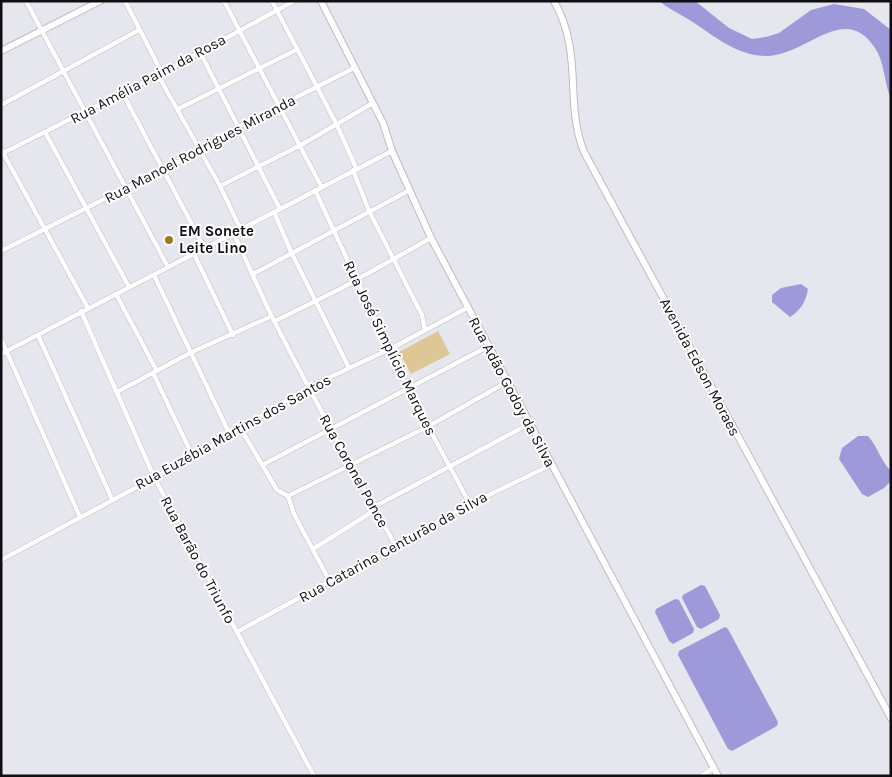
<svg xmlns="http://www.w3.org/2000/svg" width="892" height="777" font-family="Karla,sans-serif">
  <rect width="100%" height="100%" fill="#e6e6ee"/>
  <path fill="#ddc895" d="M 438,331 L 450,354 L 411,374 L 399,352 Z"/>
  <g fill="#9e99d9">
    <path d="M 659,1 L 695,1 L 729,28 L 752,39 L 766,37 L 779,33 L 811,10 L 834,4 L 864,9 L 891,30 L 891,99 C 884,83 885,63 875,48 C 844,1 807,56 766,56 C 736,56 712,34 688,19 C 678,13 668,8 659,1 Z"/>
    <path d="M 801,284 L 808,289 C 806,301 801,310 790,317 L 772,302 L 772,295 L 781,288 Z"/>
    <path d="M 858,436 L 868,436 C 878,447 881,462 891,471 L 891,481 L 884,488 L 868,497 L 862,494 L 839,459 L 842,448 Z"/>
    <path d="M 701,585 L 705,586 L 720,615 L 719,619 L 701,629 L 697,627 L 682,598 L 683,595 Z"/>
    <path d="M 675,599 L 679,600 L 694,629 L 693,633 L 673,644 L 669,641 L 655,612 L 656,609 Z"/>
    <path d="M 725,627 L 728,629 L 778,722 L 777,726 L 732,751 L 728,749 L 678,655 L 679,651 Z"/>
  </g>
  <g fill="none" stroke-linecap="round" stroke-linejoin="round">
    <g stroke="#bcbcc3" stroke-width="5.5">
      <g id="street">
        <path d="M 26,1 L 168,267"/>
        <path d="M 125,1 L 162,73"/>
        <path d="M 224,1 L 321,186"/>
        <path d="M 272,1 L 337,125 L 356,168"/>
        <path d="M 200,52 L 280,209"/>
        <path d="M 158,75 L 220,186 L 241,230"/>
        <path d="M 123,94 L 205,249"/>
        <path d="M 1,105 L 139,30"/>
        <path d="M 178,109 L 296,50"/>
        <path d="M 45,132 L 129,287"/>
        <path d="M 1,149 L 88,308"/>
        <path d="M 1,154 L 162,73 L 294,1"/>
        <path d="M 353,170 L 369,211 L 422,315 L 425,330"/>
        <path d="M 220,186 L 301,145 L 373,103"/>
        <path d="M 315,190 L 407,388 L 470,504"/>
        <path d="M 274,212 L 292,254 L 349,368"/>
        <path d="M 234,234 C 247,262 259,290 272,317 C 312,395 353,471 396,546"/>
        <path d="M 1,251 L 200,151 L 238,127 L 354,68"/>
        <path d="M 194,254 L 233,335"/>
        <path d="M 253,274 L 410,190"/>
        <path d="M 154,275 L 230,435"/>
        <path d="M 116,294 L 157,371"/>
        <path d="M 81,311 L 154,477 L 314,776"/>
        <path d="M 275,321 L 340,289 L 431,238"/>
        <path d="M 38,335 L 112,499"/>
        <path d="M 1,339 L 80,517"/>
        <path d="M 1,354 L 392,151"/>
        <path d="M 153,373 L 193,457"/>
        <path d="M 117,392 L 192,352 L 272,316"/>
        <path d="M 241,429 L 277,490 L 288,496 L 294,514 L 330,582"/>
        <path d="M 264,464 L 489,346"/>
        <path d="M 288,496 L 427,427 L 507,382"/>
        <path d="M 374,507 L 529,424"/>
        <path d="M 313,549 L 375,510"/>
        <path d="M 1,560 L 193,457 L 309,387 L 390,349 L 467,308"/>
        <path d="M 237,632 L 470,504 L 551,465"/>
        <path d="M 701,776 L 714,768"/>
      </g>
    </g>
    <g stroke="#bcbcc3" stroke-width="8">
      <g id="secondary">
        <path d="M 321,1 L 383,123 L 392,151 L 431,238 L 718,776"/>
        <path d="M 554,1 C 584,54 564,102 584,152 L 891,718"/>
        <path d="M 1,51 L 100,1"/>
      </g>
    </g>
    <use href="#street" stroke="#fff" stroke-width="4.5"/>
    <use href="#secondary" stroke="#fff" stroke-width="6"/>
  </g>
  <circle fill="#987a23" stroke="#fff" stroke-width="2" cx="169" cy="240" r="5"/>
  <g text-anchor="middle" stroke-width="4" stroke-linejoin="round" paint-order="stroke">
    <g font-size="15" fill="#0f0f11" stroke="#fff">
      <text transform="translate(148 79) rotate(-28)" y="5">Rua Amélia Paim da Rosa</text>
      <text transform="translate(200 149) rotate(-28)" y="5">Rua Manoel Rodrigues Miranda</text>
      <text transform="translate(390 348) rotate(64)" y="5">Rua José Simplício Marques</text>
      <text transform="translate(700 367) rotate(62)" y="5">Avenida Edson Moraes</text>
      <text transform="translate(512 392) rotate(62)" y="5">Rua Adão Godoy da Silva</text>
      <text transform="translate(233 432) rotate(-29)" y="5">Rua Euzébia Martins dos Santos</text>
      <text transform="translate(354 471) rotate(61)" y="5">Rua Coronel Ponce</text>
      <text transform="translate(393 547) rotate(-29)" y="5">Rua Catarina Centurão da Silva</text>
      <text transform="translate(198 560) rotate(62)" y="5">Rua Barão do Triunfo</text>
    </g>
    <g font-size="15" font-weight="bold" fill="#0f0f11" stroke="#fff" text-anchor="start">
      <text x="179" y="236">EM Sonete<tspan x="179" dy="17">Leite Lino</tspan></text>
    </g>
  </g>
  <rect width="892" height="777" fill="none" stroke="#0f0f11" stroke-width="5"/>
</svg>
